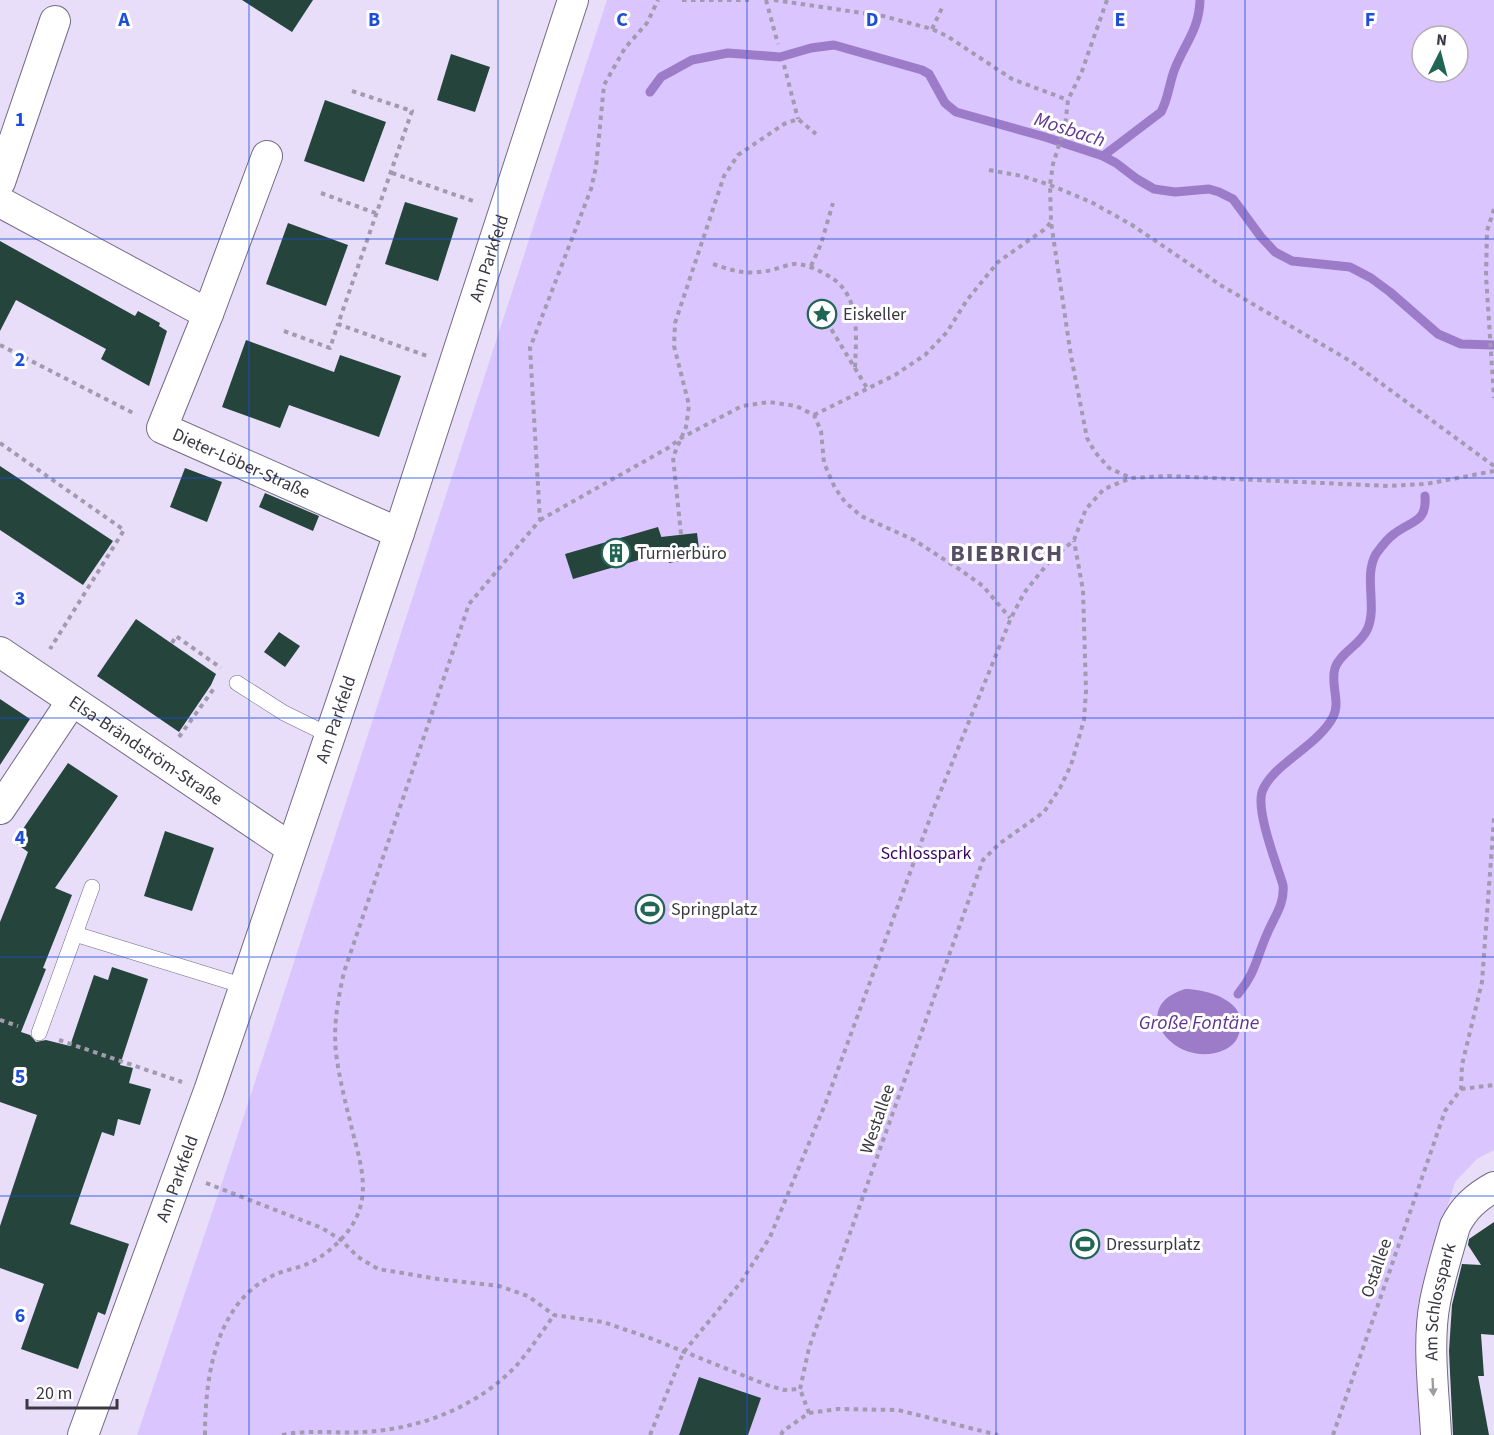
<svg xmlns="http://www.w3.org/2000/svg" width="1494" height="1435" font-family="'Source Sans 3',sans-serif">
  <rect width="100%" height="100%" fill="#e8defa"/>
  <path fill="#dbc5fe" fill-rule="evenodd" d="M 607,0 L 1494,0 L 1494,1150 L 1477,1159 L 1455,1182 L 1418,1304 L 1416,1346 L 1420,1435 L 748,1435 L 761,1398 L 700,1377 L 679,1435 L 137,1435 L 225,1174 ZM 1422,36 L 1458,36 L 1458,72 L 1422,72 Z"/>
  <path fill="#9c7cc9" d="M 1185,989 C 1207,989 1248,1001 1240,1030 C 1238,1040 1233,1046 1224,1050 C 1177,1071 1124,1008 1185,989 Z"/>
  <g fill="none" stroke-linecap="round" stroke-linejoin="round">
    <g stroke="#9c7cc9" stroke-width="9">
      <path d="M 650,92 L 661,77 L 692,60 L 728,53 L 780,57 L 811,48 L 834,45 L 922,70 L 929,74 L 945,103 L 956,112 L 1045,137 L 1103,156 L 1116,163 L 1137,179 L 1154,189 L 1175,192 L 1209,189 L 1219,192 L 1233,199 L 1261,237 L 1275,252 L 1292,261 L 1350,267 L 1371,278 L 1390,292 L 1438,334 L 1461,344 L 1494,345"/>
      <path d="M 1103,156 L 1161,112 C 1168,99 1169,85 1174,71 C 1184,44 1199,31 1200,0"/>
      <path d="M 1238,994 C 1256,972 1256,959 1267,934 C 1274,917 1285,904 1283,885 C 1277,865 1256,812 1262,792 C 1271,765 1318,746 1333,717 C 1341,702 1330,684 1335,668 C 1340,653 1360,645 1367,630 C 1378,607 1363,577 1376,554 C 1381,547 1387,539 1394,534 C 1412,520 1427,523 1425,496"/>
    </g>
  </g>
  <g fill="#25443c">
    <path d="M 242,0 L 313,0 L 292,32 Z"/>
    <path d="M 451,54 L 490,67 L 475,112 L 437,100 Z"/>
    <path d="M 325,100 L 386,122 L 364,182 L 304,161 Z"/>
    <path d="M 405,202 L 458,218 L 438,281 L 385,264 Z"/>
    <path d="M 288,223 L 348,245 L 326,306 L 266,284 Z"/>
    <path d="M 0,241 L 135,316 L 138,311 L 160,323 L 159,326 L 167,331 L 149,386 L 101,359 L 106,349 L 16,300 L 0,331 Z"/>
    <path d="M 246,340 L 334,372 L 340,355 L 401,376 L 379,437 L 289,405 L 280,428 L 222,407 Z"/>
    <path d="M 0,466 L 113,541 L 83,585 L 0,530 Z"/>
    <path d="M 185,468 L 222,482 L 207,522 L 170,507 Z"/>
    <path d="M 265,493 L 319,516 L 313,531 L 259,507 Z"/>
    <path d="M 658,527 L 664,545 L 661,537 L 697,533 L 700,557 L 669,563 L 666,552 L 573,579 L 565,554 Z"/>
    <path d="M 136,619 L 216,674 L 211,685 L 179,732 L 97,676 Z"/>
    <path d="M 279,632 L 300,646 L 285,667 L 264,652 Z"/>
    <path d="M 0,699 L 30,719 L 0,765 Z"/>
    <path d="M 68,763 L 118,796 L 55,888 L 72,895 L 43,968 L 46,969 L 21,1032 L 30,1035 L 36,1042 L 46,1040 L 70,1046 L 94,975 L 108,980 L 112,967 L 148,979 L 120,1065 L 133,1068 L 129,1083 L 151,1089 L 140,1125 L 118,1119 L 114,1136 L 102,1132 L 70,1224 L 129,1244 L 105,1315 L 98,1312 L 78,1369 L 21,1349 L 44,1284 L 0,1268 L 0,1226 L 37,1115 L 0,1102 L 0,922 L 28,852 L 14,842 Z"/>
    <path d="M 165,831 L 214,848 L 192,911 L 144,896 Z"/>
    <path d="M 1494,1222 L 1494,1335 L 1481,1334 L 1484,1376 L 1478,1376 L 1489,1435 L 1453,1435 L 1449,1351 L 1452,1305 L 1462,1264 L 1481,1265 L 1468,1245 L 1469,1239 Z"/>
    <path d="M 699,1377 L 761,1398 L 748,1435 L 679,1435 Z"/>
  </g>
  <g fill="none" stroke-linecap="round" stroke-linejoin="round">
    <g stroke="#746b84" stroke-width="16">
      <g id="lane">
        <path d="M 237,683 L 284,713 L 329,735"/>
        <path d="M 75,934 L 244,986"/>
        <path d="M 39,1033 L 92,887"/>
      </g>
    </g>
    <g stroke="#746b84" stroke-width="32">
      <g id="street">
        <path d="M 0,182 L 55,21"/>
        <path id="s1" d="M 0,202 L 208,314 L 162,428 L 399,533"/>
        <path d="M 208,314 L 267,156"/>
        <path id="s2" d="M 0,652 L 291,848"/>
        <path d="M 0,809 L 72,701"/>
        <path id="s3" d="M 83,1435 L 209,1091 L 399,533 L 573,0"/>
        <path id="s4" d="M 1436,1435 C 1434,1394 1427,1342 1435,1302 C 1440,1276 1448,1251 1455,1226 C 1464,1208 1476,1197 1494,1187"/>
      </g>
    </g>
    <g stroke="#a29aaf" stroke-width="4" stroke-dasharray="4.5 4.5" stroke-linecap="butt">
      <path d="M 682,0 L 749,0"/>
      <path d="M 766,0 L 778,44"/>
      <path d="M 774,0 L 883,16 L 932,29 L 947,36 L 1012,79 L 1068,100"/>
      <path d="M 1107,0 L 1082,71 L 1068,100 L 1065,126 L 1053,164 L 1050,185 L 1051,222 L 1071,356 L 1087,438 L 1095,452 L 1109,468 L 1131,478"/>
      <path d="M 932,29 L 943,6"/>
      <path d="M 784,65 L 798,119"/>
      <path d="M 352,91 L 412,111 L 338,324 L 427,356"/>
      <path d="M 989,170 L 1022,176 L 1050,185 L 1091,202 L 1132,225 L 1222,286 L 1352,362 L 1494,466"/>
      <path d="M 392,173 L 476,202"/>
      <path d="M 321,193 L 378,214"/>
      <path d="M 1494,209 L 1487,231 L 1486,276 L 1494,398"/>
      <path d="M 713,264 C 736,272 747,275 772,270 C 779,268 787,265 794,264 C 806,264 816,269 825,274 C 862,292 856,334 855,369"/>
      <path d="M 811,266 L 821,244 L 833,203"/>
      <path d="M 822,314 L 867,388"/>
      <path d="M 284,331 L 330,348 L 338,324"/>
      <path d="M 0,345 L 135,414"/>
      <path d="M 814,415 L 895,375 L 925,355 L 947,332 L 967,300 L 998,262 L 1045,229 L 1051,222"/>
      <path d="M 0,443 L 124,530 L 50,649"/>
      <path d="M 540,520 L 668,448 L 681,438 L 742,406 L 769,402 L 796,406 L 814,415 L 821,431 L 824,463 L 835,488 L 845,502 L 861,516 L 914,540 L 959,569 L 983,586 L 1010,618"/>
      <path d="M 681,534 L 673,457 L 686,427 L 689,405 L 674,346 L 675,323 L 724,176 L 738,155 L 784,124 L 798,119 L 816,134"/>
      <path d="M 172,643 L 176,636 L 221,668"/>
      <path d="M 179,737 L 215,687"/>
      <path d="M 0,1020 L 18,1026"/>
      <path d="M 59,1040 L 182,1082"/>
      <path d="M 1461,1089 L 1494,1085"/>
      <path d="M 206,1183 L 322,1228 L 341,1240 L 358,1257 L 378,1269 L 438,1279 L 499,1286 L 528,1296 L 554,1315 L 603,1322 L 650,1338 L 767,1385 L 784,1390 L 800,1389"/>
      <path d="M 800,1389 L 809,1348 L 983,860 L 999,844 L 1044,812 L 1060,788 L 1071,765 L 1084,720 L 1086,691 L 1083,590 L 1074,541"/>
      <path d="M 809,1413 L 838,1409 L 898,1410 L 998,1435"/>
      <path d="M 205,1435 C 205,1378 215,1304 272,1276 C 283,1270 296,1269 307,1264 C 325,1257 348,1236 356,1218 C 371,1188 358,1155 351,1125 C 345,1101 339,1077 336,1053 C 333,1025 338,999 344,972 L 469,604 L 540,520 L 530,348 L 591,189 L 596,167 L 604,85 L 625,48 L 647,23 L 658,0"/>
      <path d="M 282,1435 C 309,1429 337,1434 364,1432 C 420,1429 477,1407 516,1366 C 530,1350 542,1332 554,1315"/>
      <path d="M 650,1435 L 683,1353 L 741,1282 L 770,1237 L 826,1102 L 933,810 L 1011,618 L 1024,593 L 1049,562 L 1074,540 L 1086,509 L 1104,489 L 1131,478 L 1168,476 L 1388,486 L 1426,484 L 1494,471"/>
      <path d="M 781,1435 L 783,1431 L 809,1413 L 800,1389"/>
      <path d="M 1333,1435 L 1445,1111 L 1461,1089 L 1462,1065 L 1482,982 L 1494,818"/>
    </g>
    <use href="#lane" stroke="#fff" stroke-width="15"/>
    <use href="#street" stroke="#fff" stroke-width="30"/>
  </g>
  <defs><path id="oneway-solid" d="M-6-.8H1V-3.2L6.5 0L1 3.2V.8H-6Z" transform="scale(1.5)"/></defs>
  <use fill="#9e9ca1" href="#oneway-solid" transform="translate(1433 1387) rotate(87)"/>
  <path fill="none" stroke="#1d4ed8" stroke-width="1.5" stroke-opacity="0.55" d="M 249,0 L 249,1435M 498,0 L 498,1435M 747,0 L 747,1435M 996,0 L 996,1435M 1245,0 L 1245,1435M 0,239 L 1494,239M 0,478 L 1494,478M 0,718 L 1494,718M 0,957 L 1494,957M 0,1196 L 1494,1196"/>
  <defs>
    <g id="sight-ring" transform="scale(1.5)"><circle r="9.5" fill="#fff" stroke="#216555" stroke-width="1.5"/><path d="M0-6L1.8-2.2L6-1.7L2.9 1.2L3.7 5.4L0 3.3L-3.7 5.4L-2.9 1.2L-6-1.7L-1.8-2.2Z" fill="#216555"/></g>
    <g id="building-ring" transform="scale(1.5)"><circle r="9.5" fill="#fff" stroke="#216555" stroke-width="1.5"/><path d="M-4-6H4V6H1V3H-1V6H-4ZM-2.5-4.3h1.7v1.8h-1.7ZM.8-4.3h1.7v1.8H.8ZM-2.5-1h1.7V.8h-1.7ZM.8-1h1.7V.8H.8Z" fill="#216555"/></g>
    <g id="stadium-ring" transform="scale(1.5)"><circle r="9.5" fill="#fff" stroke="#216555" stroke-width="1.5"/><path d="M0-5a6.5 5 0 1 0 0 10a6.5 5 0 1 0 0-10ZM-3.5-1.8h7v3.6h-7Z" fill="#216555"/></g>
  </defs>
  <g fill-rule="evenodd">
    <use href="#sight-ring" x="822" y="314"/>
    <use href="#building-ring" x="616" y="553"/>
    <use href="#stadium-ring" x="650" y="909"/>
    <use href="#stadium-ring" x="1085" y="1244"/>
  </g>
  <g text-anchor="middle" stroke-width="6" stroke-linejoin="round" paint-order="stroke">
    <g font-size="18" fill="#3c3843" stroke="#fff">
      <text dy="6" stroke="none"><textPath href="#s3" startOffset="1245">Am Parkfeld</textPath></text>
      <text dy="6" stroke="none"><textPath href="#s1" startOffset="446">Dieter-Löber-Straße</textPath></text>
      <text dy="6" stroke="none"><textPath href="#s3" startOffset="759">Am Parkfeld</textPath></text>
      <text dy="6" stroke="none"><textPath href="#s2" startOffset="176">Elsa-Brändström-Straße</textPath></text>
      <text transform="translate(877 1119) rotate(-71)" y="6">Westallee</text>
      <text dy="6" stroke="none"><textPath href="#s3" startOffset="273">Am Parkfeld</textPath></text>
      <text transform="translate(1376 1268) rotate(-71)" y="6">Ostallee</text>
      <text dy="6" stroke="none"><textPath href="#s4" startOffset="134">Am Schlosspark</textPath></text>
    </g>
    <g font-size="18" fill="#3c3843" stroke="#fff" text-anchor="start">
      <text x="843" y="320">Eiskeller</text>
      <text x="637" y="559">Turnierbüro</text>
      <text x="671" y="915">Springplatz</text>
      <text x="1106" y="1250">Dressurplatz</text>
    </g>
    <g font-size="18" fill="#3c0667" stroke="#fff">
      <text x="926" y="859">Schlosspark</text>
    </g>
    <g font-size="20" font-style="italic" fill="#5f3490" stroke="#fff">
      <text transform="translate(1070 129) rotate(18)" y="7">Mosbach</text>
      <text x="1199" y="1029">Große Fontäne</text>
    </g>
    <g font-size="24" font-weight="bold" letter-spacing="1.5" fill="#574e66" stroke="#fff">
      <text x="1007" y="561">BIEBRICH</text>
    </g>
  </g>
  <g font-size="20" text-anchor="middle" font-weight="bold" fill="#1d4ed8" stroke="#fff" stroke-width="6" stroke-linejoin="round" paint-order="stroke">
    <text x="124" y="26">A</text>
    <text x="374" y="26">B</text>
    <text x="622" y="26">C</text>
    <text x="872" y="26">D</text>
    <text x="1120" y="26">E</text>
    <text x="1370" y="26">F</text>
    <text x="20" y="126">1</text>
    <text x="20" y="366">2</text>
    <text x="20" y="605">3</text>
    <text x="20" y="844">4</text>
    <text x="20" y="1083">5</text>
    <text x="20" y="1322">6</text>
  </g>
  <g transform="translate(1440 54) rotate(6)"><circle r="28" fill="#ffffff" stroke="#b1afb4" stroke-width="1.5"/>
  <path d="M0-4.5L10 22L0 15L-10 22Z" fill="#216555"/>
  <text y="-9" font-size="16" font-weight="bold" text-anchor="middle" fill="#3c3843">N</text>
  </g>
  <path d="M27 1399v9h90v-9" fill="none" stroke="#3c3843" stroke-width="3"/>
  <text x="36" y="1399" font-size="18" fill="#3c3843" stroke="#ffffff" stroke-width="4.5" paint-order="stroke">20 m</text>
</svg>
